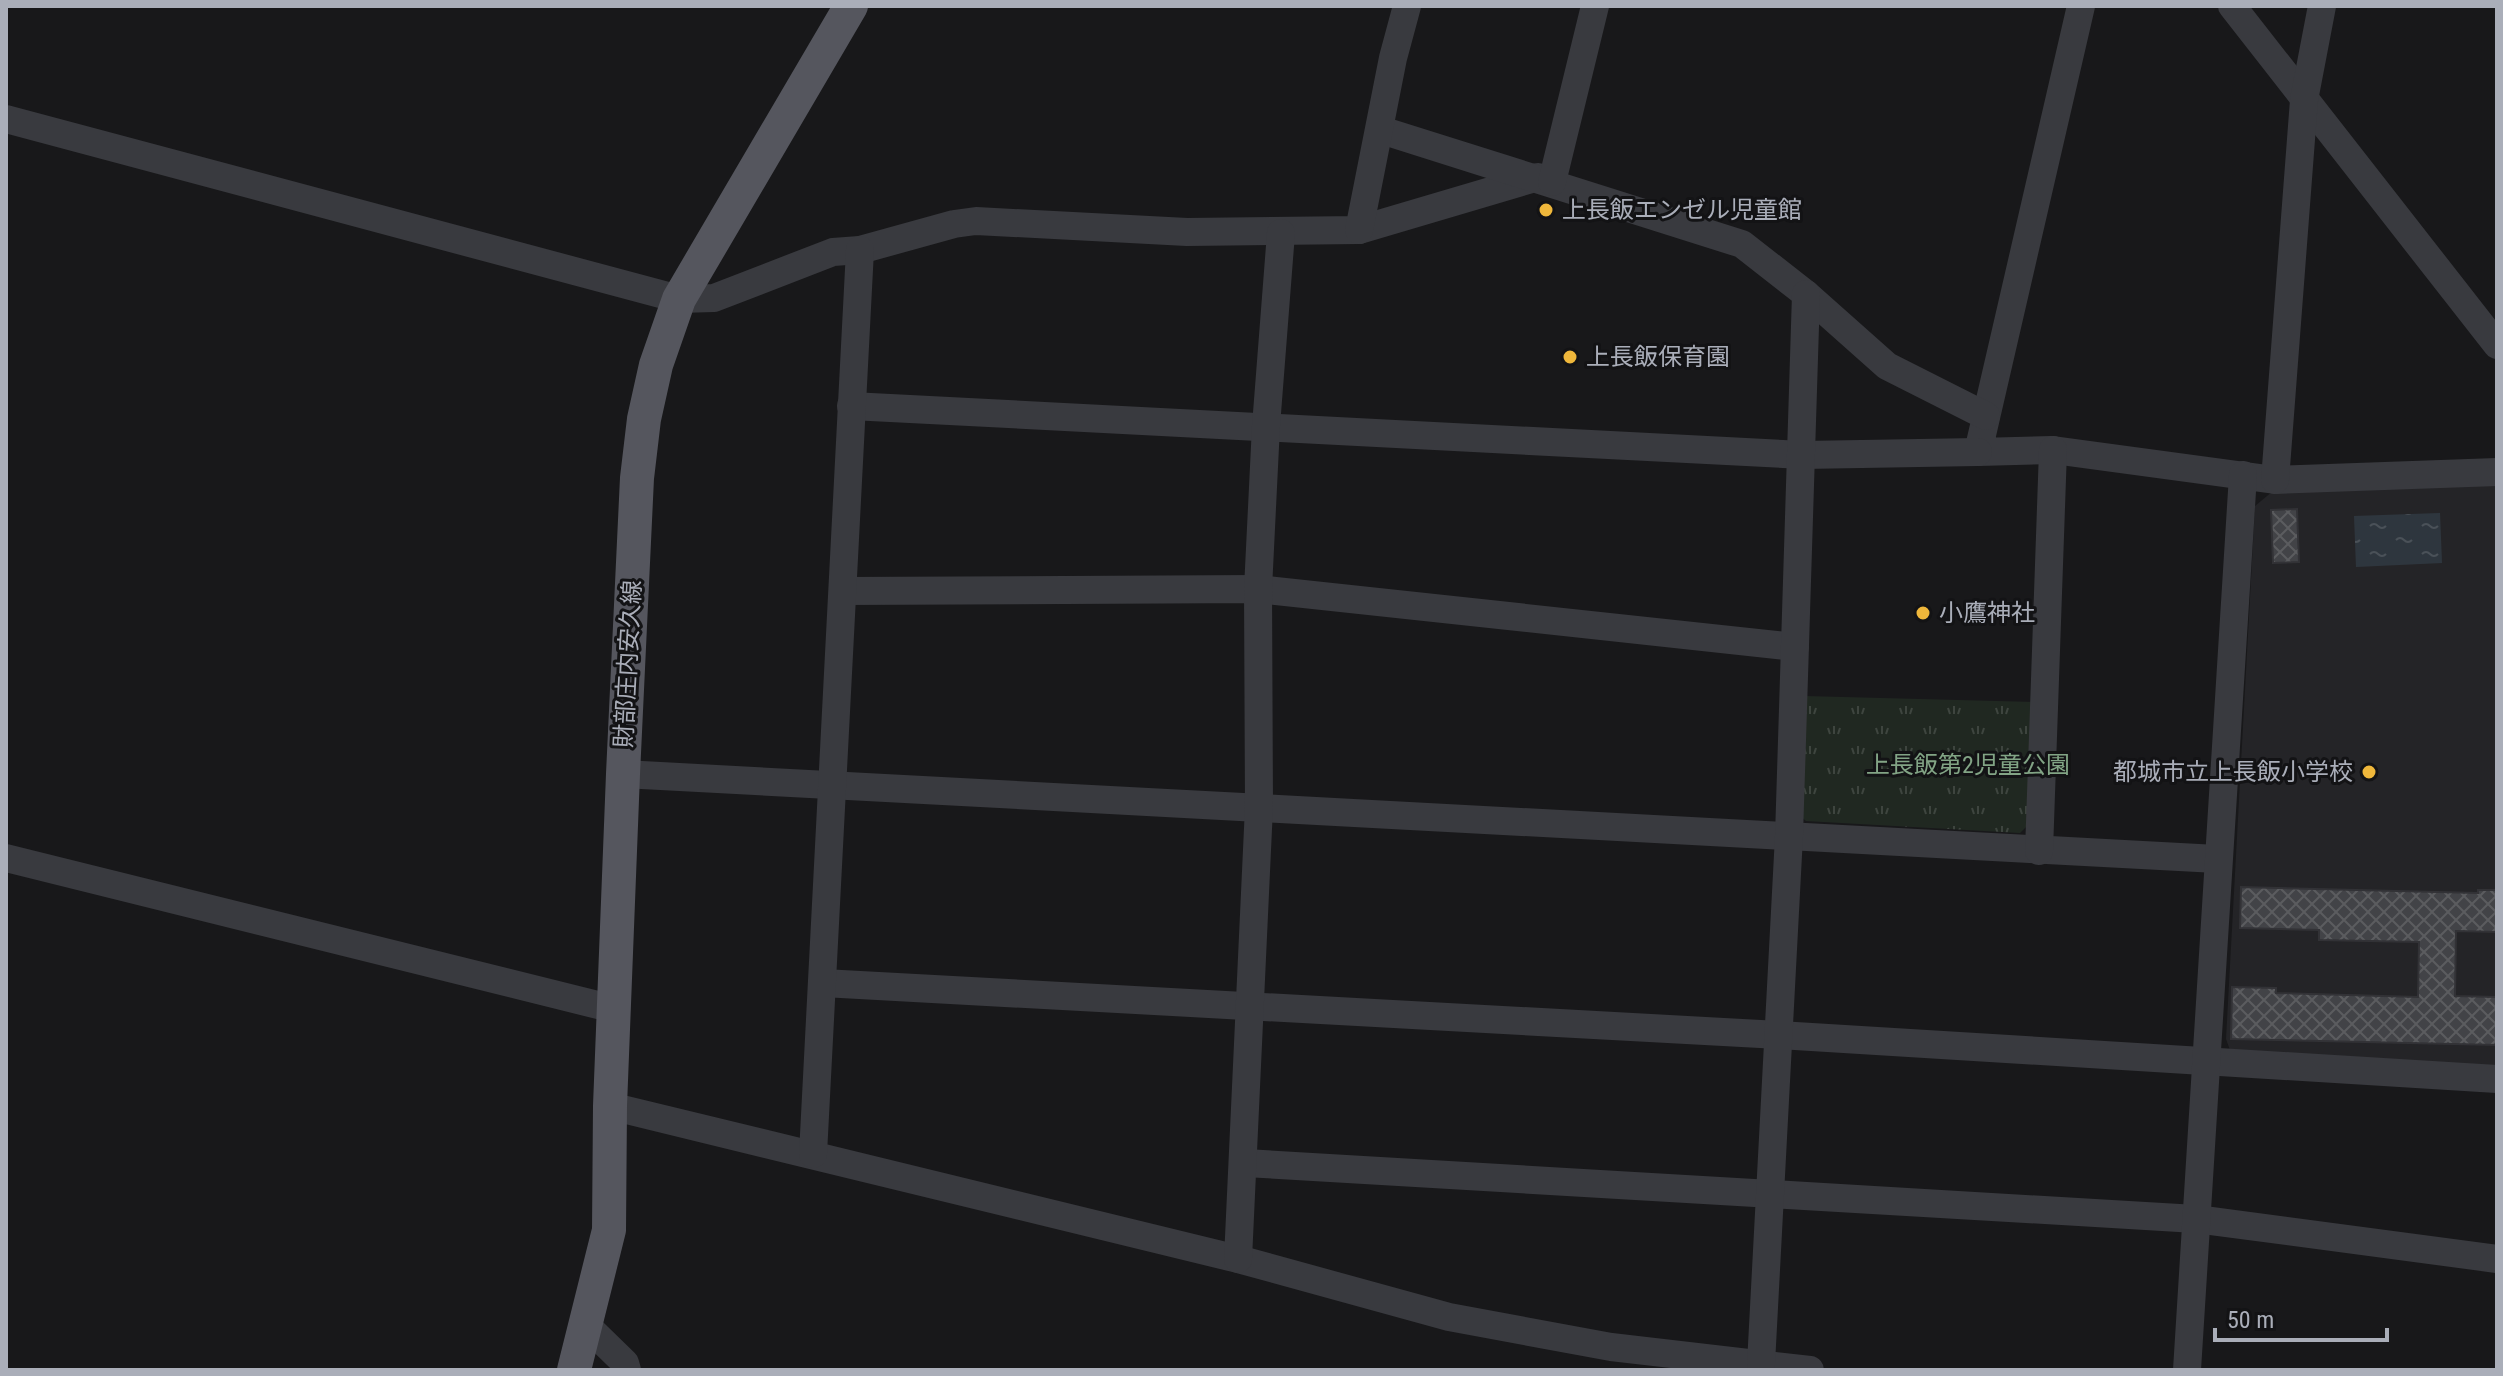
<svg xmlns="http://www.w3.org/2000/svg" width="2503" height="1376" font-family="'Roboto Condensed','Noto Sans JP',sans-serif">
  <defs>
    <pattern id="grass-tufts" width="24" height="20" patternUnits="userSpaceOnUse" patternTransform="scale(2)"><rect width="24" height="20" fill="#202821"/><path d="M3 7l-1-3M5 7V3M7 7l1-3M15 17l-1-3M17 17v-4M19 17l1-3" fill="none" stroke="#3e453f"/></pattern>
    <pattern id="water-ripples" width="26" height="14" patternUnits="userSpaceOnUse" patternTransform="scale(2)"><rect width="26" height="14" fill="#2e363e"/><path d="M2 4q2-2 4 0t4 0M15 11q2-2 4 0t4 0" fill="none" stroke="#4a5158"/></pattern>
    <pattern id="building-cross-hatch" width="8" height="8" patternUnits="userSpaceOnUse" patternTransform="scale(2)"><rect width="8" height="8" fill="#424347"/><path d="M0 0l8 8M0 8l8-8" fill="none" stroke="#5b5c5f"/></pattern>
  </defs>
  <rect width="100%" height="100%" fill="#18181a"/>
  <path fill="#242427" d="M 2497,483 L 2497,1069 L 2230,1050 L 2226,1039 L 2255,506 L 2273,491 Z"/>
  <path fill="url(#grass-tufts)" d="M 1803,696 L 2036,702 L 2031,822 L 2020,833 L 1806,821 L 1798,814 Z"/>
  <path fill="url(#water-ripples)" d="M 2440,513 L 2442,563 L 2356,567 L 2354,516 Z"/>
  <g fill="url(#building-cross-hatch)" stroke="#323236" stroke-width="2">
    <path d="M 2297,509 L 2299,562 L 2273,563 L 2271,510 Z"/>
    <path d="M 2241,887 L 2478,893 L 2478,890 L 2497,890 L 2497,932 L 2456,931 L 2455,996 L 2497,997 L 2497,1045 L 2231,1039 L 2232,987 L 2276,988 L 2276,993 L 2418,997 L 2419,942 L 2319,940 L 2319,930 L 2240,928 Z"/>
  </g>
  <g fill="none" stroke-linecap="round" stroke-linejoin="round">
    <g stroke="#393a3f" stroke-width="28">
      <path d="M 2081,6 L 1978,452 L 2053,450 L 2275,480 L 2497,472"/>
      <path d="M 2232,6 L 2497,345"/>
      <path d="M 6,119 L 679,299 L 714,298 L 833,252 L 860,250 L 954,224 L 976,221 L 1187,232 L 1359,230 L 1538,177"/>
      <path d="M 1381,130 L 1742,244 L 1806,294 L 1887,366 L 1986,416"/>
      <path d="M 1552,182 L 1595,6"/>
      <path d="M 1359,230 L 1393,58 L 1407,6"/>
      <path d="M 851,406 L 1803,455 L 1978,452"/>
      <path d="M 2275,480 L 2304,100 L 2322,6"/>
      <path d="M 843,591 L 1258,589 L 1795,647"/>
      <path d="M 623,774 L 2217,859"/>
      <path d="M 2039,851 L 2053,450"/>
      <path d="M 6,858 L 614,1009"/>
      <path d="M 823,983 L 1779,1035 L 2497,1079"/>
      <path d="M 610,1106 L 1238,1259 L 1449,1317 L 1611,1347 L 1810,1370"/>
      <path d="M 813,1154 L 860,250"/>
      <path d="M 1245,1163 L 2196,1219 L 2497,1259"/>
      <path d="M 1238,1259 L 1259,807 L 1258,589 L 1266,426 L 1281,233"/>
      <path d="M 587,1326 L 625,1363 L 627,1370"/>
      <path d="M 1761,1364 L 1789,836 L 1806,294"/>
      <path d="M 2187,1370 L 2243,475"/>
    </g>
    <path stroke="#55565e" stroke-width="34" d="M 574,1370 L 609,1230 L 610,1106 L 623,774 L 637,478 L 644,419 L 656,365 L 679,299 L 851,6"/>
  </g>
  <g fill="#efb73b" stroke="#131315" stroke-width="3">
    <circle cx="1546" cy="210" r="8"/>
    <circle cx="1570" cy="357" r="8"/>
    <circle cx="1923" cy="613" r="8"/>
    <circle cx="2369" cy="772" r="8"/>
  </g>
  <g text-anchor="middle" stroke-width="6" stroke-linejoin="round" paint-order="stroke">
    <g font-size="24" fill="#aaaeb9" stroke="#131315" text-anchor="start">
      <text x="1562" y="218">上長飯エンゼル児童館</text>
      <text x="1586" y="365">上長飯保育園</text>
      <text x="1939" y="621">小鷹神社</text>
      <text x="2353" y="780" text-anchor="end">都城市立上長飯小学校</text>
    </g>
    <g font-size="24" fill="#aaaeb9" stroke="#131315">
      <text transform="translate(628 664) rotate(-87)" y="8">財部庄内安久線</text>
    </g>
    <g font-size="24" fill="#82a485" stroke="#131315">
      <text x="1968" y="773">上長飯第2児童公園</text>
    </g>
  </g>
  <rect width="2503" height="1376" fill="none" stroke="#aaaeb9" stroke-width="16"/>
  <path d="M2215 1328v12h172v-12" fill="none" stroke="#aaaeb9" stroke-width="4"/>
  <text x="2227" y="1328" font-size="24" fill="#aaaeb9" stroke="#131315" stroke-width="6" paint-order="stroke">50 m</text>
</svg>
